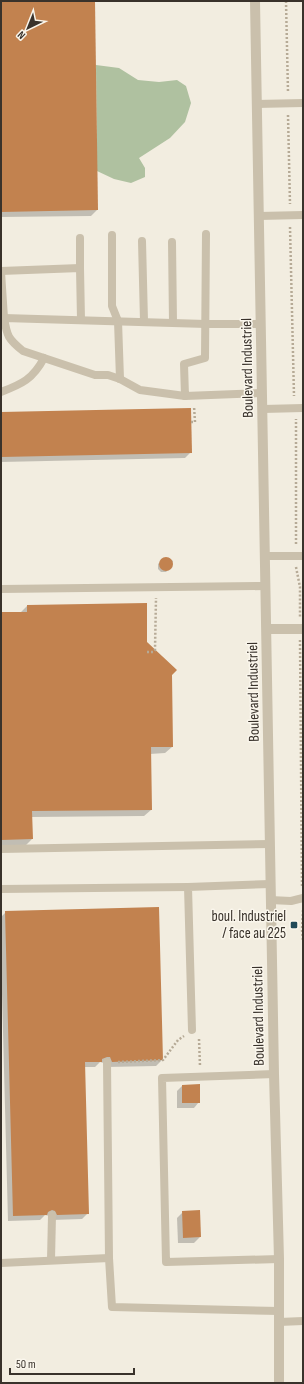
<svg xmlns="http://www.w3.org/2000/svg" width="304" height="1384" font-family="'Sofia Sans Condensed',sans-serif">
  <rect width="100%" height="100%" fill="#f2ede0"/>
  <path fill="#afc1a0" d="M 96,65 L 119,68 L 138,80 L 159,82 L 177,80 L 186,86 L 191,103 L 185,122 L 170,138 L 139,158 L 145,168 L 145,177 L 131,183 L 114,179 L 97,171 Z"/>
  <g fill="#0003">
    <path d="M 1,1 L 94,1 L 97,210 L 91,216 L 1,217 Z"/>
    <path d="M 1,413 L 191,452 L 185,458 L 1,462 Z"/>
    <path d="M 164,558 L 169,558 L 173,561 L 172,566 L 166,572 L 161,572 L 158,569 L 158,564 Z"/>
    <path d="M 27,606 L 146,642 L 171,675 L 172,747 L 165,753 L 150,754 L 151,810 L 144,816 L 32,817 L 32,839 L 25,846 L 1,846 L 1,613 L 20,613 Z"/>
    <path d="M 6,912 L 162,1060 L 156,1066 L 107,1067 L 104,1063 L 100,1062 L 95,1067 L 84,1067 L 88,1213 L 82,1219 L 52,1220 L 50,1216 L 45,1215 L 40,1220 L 8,1221 L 1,956 L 1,917 Z"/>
    <path d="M 182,1086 L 199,1102 L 194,1108 L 177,1108 L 177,1091 Z"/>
    <path d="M 183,1212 L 200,1237 L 194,1243 L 178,1243 L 177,1218 Z"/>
  </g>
  <g fill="#c2824f">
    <path d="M 1,1 L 95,1 L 98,210 L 1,212 Z"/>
    <path d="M 191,408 L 192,453 L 1,457 L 1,412 Z"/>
    <circle cx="166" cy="564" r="7"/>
    <path d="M 147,603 L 147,642 L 177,670 L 172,675 L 173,747 L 151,747 L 152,810 L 32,811 L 33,839 L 1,840 L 1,612 L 27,612 L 27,605 Z"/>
    <path d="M 159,907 L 163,1060 L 112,1062 L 110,1057 L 107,1057 L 102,1059 L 102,1062 L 85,1062 L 89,1214 L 57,1215 L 55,1211 L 52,1210 L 48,1212 L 47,1215 L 13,1216 L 5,911 Z"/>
    <path d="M 200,1084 L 200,1103 L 182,1103 L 182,1085 Z"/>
    <path d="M 200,1210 L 201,1237 L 183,1238 L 182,1211 Z"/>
  </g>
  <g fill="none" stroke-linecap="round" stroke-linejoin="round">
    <g stroke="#b6aa96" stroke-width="2.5" stroke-dasharray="2 2" stroke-linecap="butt">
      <path d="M 286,1 L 288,92"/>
      <path d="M 288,115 L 290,204"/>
      <path d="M 290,227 L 294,396"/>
      <path d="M 191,422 L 195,422 L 194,406"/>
      <path d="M 296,544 L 296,419"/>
      <path d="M 296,567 L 300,587 L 300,617"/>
      <path d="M 300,640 L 302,887"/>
      <path d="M 147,652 L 153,652 L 155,650 L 156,598"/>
      <path d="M 303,910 L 302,930 L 303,942"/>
      <path d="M 199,1039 L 200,1066"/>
      <path d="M 118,1062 L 163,1060 L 178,1040 L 184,1036"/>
    </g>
    <g stroke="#cac0ac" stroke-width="8">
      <path d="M 256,104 L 303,103"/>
      <path d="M 259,216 L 303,215"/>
      <path d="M 206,234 L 205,358 L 184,364 L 185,396 L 262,393"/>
      <path d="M 112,235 L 112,306 L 118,321 L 120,379"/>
      <path d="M 80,238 L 80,268"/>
      <path d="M 142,241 L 144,321"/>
      <path d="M 172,242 L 173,322"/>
      <path d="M 1,271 L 80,268 L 81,320"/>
      <path d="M 1,272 L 4,318"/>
      <path d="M 1,392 C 22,384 33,379 44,358"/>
      <path d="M 185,396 L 140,390 L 120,379 L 108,375 L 95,375 L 23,351 C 8,339 7,336 4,318 L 206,324 L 261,324"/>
      <path d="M 263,409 L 303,408"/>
      <path d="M 265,556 L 303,556"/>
      <path d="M 1,589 L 265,586"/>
      <path d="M 1,849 L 270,844"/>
      <path d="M 1,889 L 188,887"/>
      <path d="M 270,900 L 291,901 L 303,898"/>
      <path d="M 192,1030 L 188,887 L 270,884"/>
      <path d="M 107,1062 L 109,1258"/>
      <path d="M 274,1074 L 162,1078 L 166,1262 L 279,1259"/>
      <path d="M 51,1260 L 52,1215"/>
      <path d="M 1,1263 L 109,1258 L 112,1307 L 279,1311"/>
      <path d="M 279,1322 L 303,1321"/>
    </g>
    <path stroke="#cac0ac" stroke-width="10" d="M 267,629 L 303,629"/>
    <path stroke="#cac0ac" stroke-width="10" d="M 255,1 L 274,1074 L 279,1259 L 279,1383"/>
  </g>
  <rect fill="#214a59" stroke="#faf6ec" stroke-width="1.5" x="290" y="921" width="8" height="8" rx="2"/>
  <g text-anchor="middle" stroke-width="3" stroke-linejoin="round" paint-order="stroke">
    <g font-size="15" fill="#39322b" stroke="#faf6ec">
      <text transform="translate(247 368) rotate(-91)" y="5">Boulevard Industriel</text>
      <text transform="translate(253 692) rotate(-91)" y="5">Boulevard Industriel</text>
      <text transform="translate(258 1016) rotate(-91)" y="5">Boulevard Industriel</text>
    </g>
    <g font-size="15" fill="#39322b" stroke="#faf6ec" text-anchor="end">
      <text x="286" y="921">boul. Industriel<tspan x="286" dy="17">/ face au 225</tspan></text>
    </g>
  </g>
  <rect width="304" height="1384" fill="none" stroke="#39322b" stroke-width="4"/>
  <g transform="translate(28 28) rotate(223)" stroke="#faf6ec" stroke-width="3" paint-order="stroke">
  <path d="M0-3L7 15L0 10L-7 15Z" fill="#39322b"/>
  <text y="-6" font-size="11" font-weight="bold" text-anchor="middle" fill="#39322b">N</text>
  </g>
  <path d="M10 1368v6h124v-6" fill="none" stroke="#39322b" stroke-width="2"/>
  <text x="16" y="1368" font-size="12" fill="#39322b" stroke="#faf6ec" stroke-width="3" paint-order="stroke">50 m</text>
</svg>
